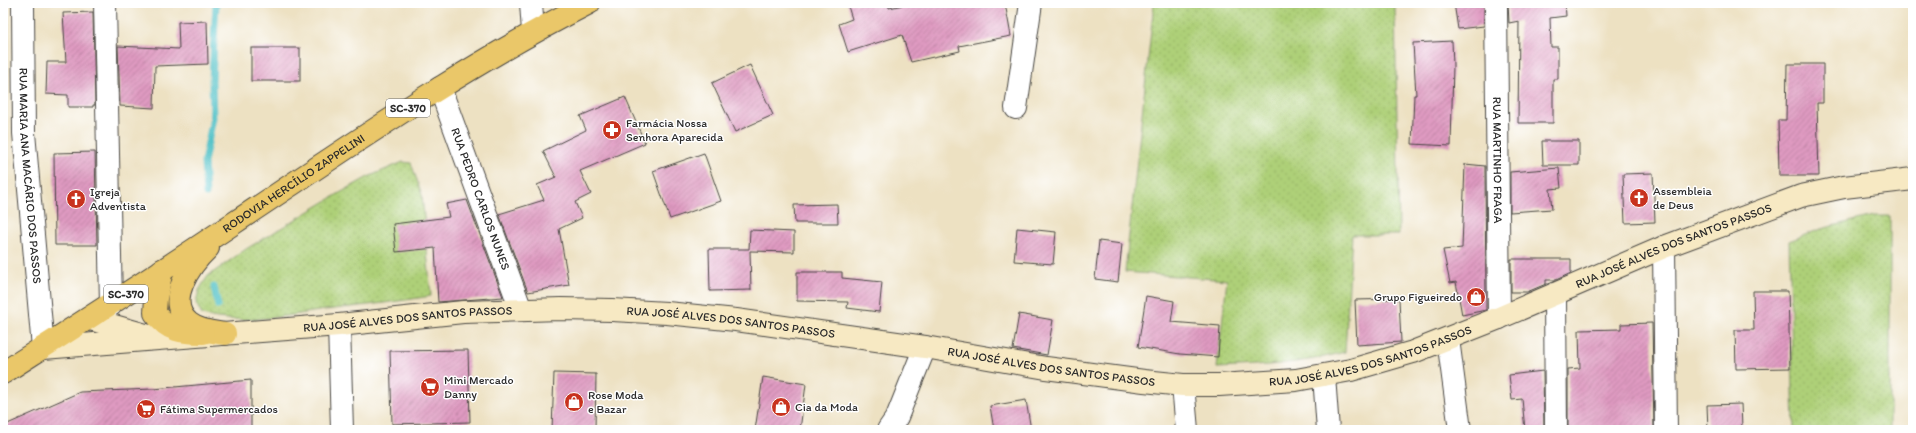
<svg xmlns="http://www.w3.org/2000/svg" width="1916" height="433" font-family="Itim,sans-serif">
  <defs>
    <pattern id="grass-dots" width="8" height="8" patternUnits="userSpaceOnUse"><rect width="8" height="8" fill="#aed078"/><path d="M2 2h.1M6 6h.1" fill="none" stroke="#96b368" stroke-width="1.8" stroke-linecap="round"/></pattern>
    <pattern id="building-hatch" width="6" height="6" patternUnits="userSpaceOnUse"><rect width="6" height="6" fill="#df9ac1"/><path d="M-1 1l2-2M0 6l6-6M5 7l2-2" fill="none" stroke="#b57e9d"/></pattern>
  </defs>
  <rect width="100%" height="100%" fill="#fff"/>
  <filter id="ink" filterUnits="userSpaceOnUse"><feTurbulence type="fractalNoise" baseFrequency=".025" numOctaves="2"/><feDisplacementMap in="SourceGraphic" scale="8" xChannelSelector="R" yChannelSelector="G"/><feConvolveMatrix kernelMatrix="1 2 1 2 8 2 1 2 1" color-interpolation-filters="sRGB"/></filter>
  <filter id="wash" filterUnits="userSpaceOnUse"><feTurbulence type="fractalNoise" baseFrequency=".012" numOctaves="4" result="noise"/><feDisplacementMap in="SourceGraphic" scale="16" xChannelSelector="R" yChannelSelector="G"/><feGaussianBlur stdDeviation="0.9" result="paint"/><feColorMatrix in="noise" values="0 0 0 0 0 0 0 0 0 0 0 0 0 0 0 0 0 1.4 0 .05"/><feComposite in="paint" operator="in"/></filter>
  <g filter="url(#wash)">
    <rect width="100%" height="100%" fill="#ede1c2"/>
    <g fill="url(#grass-dots)" stroke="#6c7e52">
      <path d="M 1154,3 L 1395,3 L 1399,235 L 1352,235 L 1345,352 C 1300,364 1263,366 1217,368 L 1227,280 L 1125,272 Z"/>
      <path d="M 403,162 L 411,163 L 422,195 L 431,296 C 396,302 360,306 325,310 C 285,316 241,325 202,315 L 196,303 L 199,290 L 208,276 L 246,249 L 338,194 L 368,177 Z"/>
      <path d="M 1873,216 L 1890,216 L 1890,430 L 1794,430 L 1789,241 L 1821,229 Z"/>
    </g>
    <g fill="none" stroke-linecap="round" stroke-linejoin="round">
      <g stroke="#54c2c8" stroke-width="7">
        <path d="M 206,194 L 204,162 L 213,118 L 212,80 L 216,3"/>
        <path d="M 214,287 L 218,306"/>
      </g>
    </g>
    <g id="blocks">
      <g fill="url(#building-hatch)">
        <path d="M 847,3 L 888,3 L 889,8 L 913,3 L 1005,3 L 1011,36 L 959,46 L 960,51 L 911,62 L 902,35 L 848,52 L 839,24 L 852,19 Z"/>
        <path d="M 1454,3 L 1484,3 L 1484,26 L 1458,29 Z"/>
        <path d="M 1508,3 L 1565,3 L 1566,16 L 1550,18 L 1551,47 L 1558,47 L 1558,79 L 1553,79 L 1553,123 L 1518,123 L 1519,21 L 1509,23 Z"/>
        <path d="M 93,12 L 95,105 L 93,105 L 93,107 L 68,107 L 68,95 L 46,94 L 47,62 L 66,62 L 63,13 Z"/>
        <path d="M 207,21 L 208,64 L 155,66 L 154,108 L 120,106 L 118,46 L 179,49 L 178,22 Z"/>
        <path d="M 1452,41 L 1453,65 L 1451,146 L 1412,144 L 1414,95 L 1416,95 L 1413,43 Z"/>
        <rect x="251" y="48" width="49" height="33"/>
        <path d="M 1787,64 L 1823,64 L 1823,103 L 1817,103 L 1819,176 L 1779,176 L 1778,120 L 1786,120 Z"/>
        <path d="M 750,65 L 773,115 L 735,132 L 712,83 Z"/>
        <path d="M 625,97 L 645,143 L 580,171 L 591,194 L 575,202 L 582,218 L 559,229 L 569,285 L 528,292 L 499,214 L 544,200 L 537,185 L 556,177 L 543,151 L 586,130 L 580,116 Z"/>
        <path d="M 1542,141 L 1579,141 L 1579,165 L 1543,165 Z"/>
        <path d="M 95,152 L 97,245 L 55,245 L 54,153 Z"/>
        <path d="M 704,153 L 721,201 L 670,219 L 653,171 Z"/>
        <path d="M 1465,164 L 1485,166 L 1486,310 L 1462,315 L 1456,282 L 1450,283 L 1443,250 L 1462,248 Z"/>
        <path d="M 1559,168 L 1561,188 L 1550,189 L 1552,209 L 1510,212 L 1510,172 Z"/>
        <path d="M 1653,173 L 1655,222 L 1625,223 L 1623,174 Z"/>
        <path d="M 467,200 L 503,297 L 438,302 L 435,248 L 396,252 L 393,224 L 449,217 L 446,204 Z"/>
        <path d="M 837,204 L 838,223 L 795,223 L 794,205 Z"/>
        <path d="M 1017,228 L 1056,232 L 1053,264 L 1014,261 Z"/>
        <path d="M 750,230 L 794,232 L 794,252 L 750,251 L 751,290 L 710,291 L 709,249 L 749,249 Z"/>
        <path d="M 1099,241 L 1122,244 L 1118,282 L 1095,279 Z"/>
        <path d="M 1511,259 L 1571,259 L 1571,273 L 1556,280 L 1546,280 L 1546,284 L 1527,292 L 1511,292 Z"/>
        <path d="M 797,272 L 842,272 L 842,278 L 882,282 L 879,312 L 847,308 L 848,302 L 797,301 Z"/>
        <path d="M 1753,291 L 1788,291 L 1790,368 L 1736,369 L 1735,330 L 1754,330 Z"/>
        <path d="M 1146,296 L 1174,301 L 1171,322 L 1220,326 L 1218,357 L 1180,354 L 1138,347 Z"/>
        <path d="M 1399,299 L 1401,342 L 1357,345 L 1355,300 Z"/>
        <path d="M 1019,314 L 1053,320 L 1047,355 L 1013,349 Z"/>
        <path d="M 1652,323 L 1654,430 L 1568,430 L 1568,369 L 1580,368 L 1579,330 L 1621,329 L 1621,324 Z"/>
        <path d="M 468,350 L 470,422 L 392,424 L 390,351 Z"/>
        <path d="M 1543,371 L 1544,430 L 1525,430 L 1522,399 L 1512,400 L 1509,375 Z"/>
        <path d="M 554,373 L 596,374 L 595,430 L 552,430 Z"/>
        <path d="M 763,377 L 806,384 L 800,430 L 755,430 Z"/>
        <path d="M 251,380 L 251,430 L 3,430 L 3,426 L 80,392 L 153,389 Z"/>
        <path d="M 1026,400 L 1031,430 L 994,430 L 990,406 Z"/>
        <path d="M 1741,404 L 1742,428 L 1708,430 L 1707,405 Z"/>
      </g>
    </g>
  </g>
  <g filter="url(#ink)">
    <use href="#blocks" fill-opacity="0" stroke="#484642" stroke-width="1"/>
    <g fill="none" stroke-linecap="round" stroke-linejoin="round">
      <g stroke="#484642" stroke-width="24">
        <g id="street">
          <path id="s1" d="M 23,3 L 24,133 L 43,348"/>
          <path d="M 105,3 L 111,305"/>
          <path d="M 531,3 L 533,32"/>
          <path id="s2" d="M 1496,3 L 1499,318"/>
          <path id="s3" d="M 440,88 L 521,310"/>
          <path d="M 1016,108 L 1031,3"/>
          <path d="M 1664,247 L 1666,430"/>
          <path d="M 1555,294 L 1556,430"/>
          <path d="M 339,325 L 342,430"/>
          <path d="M 1448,339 L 1460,430"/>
          <path d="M 1324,376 L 1328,430"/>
          <path d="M 1183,385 L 1187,430"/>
          <path d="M 888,430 L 897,417 L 925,347"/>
        </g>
      </g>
      <g stroke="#484642" stroke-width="24">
        <g id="secondary">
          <path d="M 90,319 L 146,335"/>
          <path id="s4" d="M 43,348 L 339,325 L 463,312 L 561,309 L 612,310 L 667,313 L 736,320 L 925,347 L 1046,368 L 1144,381 L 1183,385 L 1219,385 L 1296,380 L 1351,370 L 1413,352 L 1499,318 L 1664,247 L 1801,196 L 1844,187 L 1913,179"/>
        </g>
      </g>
      <g stroke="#484642" stroke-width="24">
        <g id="primary">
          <path d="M 208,248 C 191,264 163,302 189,323 C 198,331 213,332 225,334"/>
          <path d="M 162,270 L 156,298 L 155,313 C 168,332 183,333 203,333"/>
          <path id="s5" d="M 3,373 C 81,323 158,274 234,223 C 350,146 465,66 589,3"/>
        </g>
      </g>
      <use href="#street" stroke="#fff" stroke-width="22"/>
      <use href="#secondary" stroke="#f7e9c3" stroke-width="22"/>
      <use href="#primary" stroke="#eac769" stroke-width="22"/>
    </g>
  </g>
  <defs>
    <g id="pharmacy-disc" transform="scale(1)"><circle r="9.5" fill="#c8321e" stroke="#fff"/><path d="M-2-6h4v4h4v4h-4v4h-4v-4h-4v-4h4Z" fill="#fff"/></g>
    <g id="church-disc" transform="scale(1)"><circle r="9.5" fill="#c8321e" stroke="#fff"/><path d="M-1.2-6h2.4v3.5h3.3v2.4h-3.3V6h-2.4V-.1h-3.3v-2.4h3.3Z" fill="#fff"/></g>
    <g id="shop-disc" transform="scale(1)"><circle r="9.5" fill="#c8321e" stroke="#fff"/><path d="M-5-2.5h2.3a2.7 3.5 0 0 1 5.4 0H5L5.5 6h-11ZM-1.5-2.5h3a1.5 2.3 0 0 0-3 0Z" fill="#fff"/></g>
    <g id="supermarket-disc" transform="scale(1)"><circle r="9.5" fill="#c8321e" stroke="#fff"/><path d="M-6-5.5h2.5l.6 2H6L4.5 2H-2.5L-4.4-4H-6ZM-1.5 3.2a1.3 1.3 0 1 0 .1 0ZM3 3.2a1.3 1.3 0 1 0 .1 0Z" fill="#fff"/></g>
  </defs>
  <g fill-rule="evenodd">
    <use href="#pharmacy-disc" x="612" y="130"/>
    <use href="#church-disc" x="1639" y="198"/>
    <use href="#church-disc" x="76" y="199"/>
    <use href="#shop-disc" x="1476" y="297"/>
    <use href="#supermarket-disc" x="430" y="387"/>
    <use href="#shop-disc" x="574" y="402"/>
    <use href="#shop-disc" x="781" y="407"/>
    <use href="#supermarket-disc" x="146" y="409"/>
  </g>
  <g text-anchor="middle" stroke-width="3" stroke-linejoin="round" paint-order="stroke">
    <g fill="#fff" stroke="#6b6b6b" stroke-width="1">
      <rect x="386" y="99" width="44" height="18" rx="3"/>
      <rect x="104" y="285" width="44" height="18" rx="3"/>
    </g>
    <g font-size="11" font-weight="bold" fill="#2b2b2b">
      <text x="408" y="112">SC-370</text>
      <text x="126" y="298">SC-370</text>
    </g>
    <g font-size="12" fill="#2b2b2b" stroke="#fff" text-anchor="start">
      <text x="626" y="127">Farmácia Nossa<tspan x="626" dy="14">Senhora Aparecida</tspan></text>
      <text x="1653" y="195">Assembleia<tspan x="1653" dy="14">de Deus</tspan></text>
      <text x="90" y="196">Igreja<tspan x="90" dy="14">Adventista</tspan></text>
      <text x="1462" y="301" text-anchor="end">Grupo Figueiredo</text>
      <text x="444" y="384">Mini Mercado<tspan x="444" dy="14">Danny</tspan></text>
      <text x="588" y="399">Rose Moda<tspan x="588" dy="14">e Bazar</tspan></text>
      <text x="795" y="411">Cia da Moda</text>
      <text x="160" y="413">Fátima Supermercados</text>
    </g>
    <g font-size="12" fill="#2b2b2b" stroke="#fff">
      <text dy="4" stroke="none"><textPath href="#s2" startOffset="157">RUA MARTINHO FRAGA</textPath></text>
      <text dy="4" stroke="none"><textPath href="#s1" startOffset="173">RUA MARIA ANA MACÁRIO DOS PASSOS</textPath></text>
      <text dy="4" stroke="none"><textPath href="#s5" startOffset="347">RODOVIA HERCÍLIO ZAPPELINI</textPath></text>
      <text dy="4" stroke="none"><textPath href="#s3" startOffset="118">RUA PEDRO CARLOS NUNES</textPath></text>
      <text dy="4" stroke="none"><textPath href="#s4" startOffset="1662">RUA JOSÉ ALVES DOS SANTOS PASSOS</textPath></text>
      <text dy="4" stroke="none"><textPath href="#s4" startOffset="366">RUA JOSÉ ALVES DOS SANTOS PASSOS</textPath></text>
      <text dy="4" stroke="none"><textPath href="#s4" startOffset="690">RUA JOSÉ ALVES DOS SANTOS PASSOS</textPath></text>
      <text dy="4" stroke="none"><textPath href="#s4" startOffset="1338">RUA JOSÉ ALVES DOS SANTOS PASSOS</textPath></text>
      <text dy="4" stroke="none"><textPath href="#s4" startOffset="1014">RUA JOSÉ ALVES DOS SANTOS PASSOS</textPath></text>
    </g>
  </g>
  <rect width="1916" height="433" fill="none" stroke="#fff" stroke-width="16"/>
</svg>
